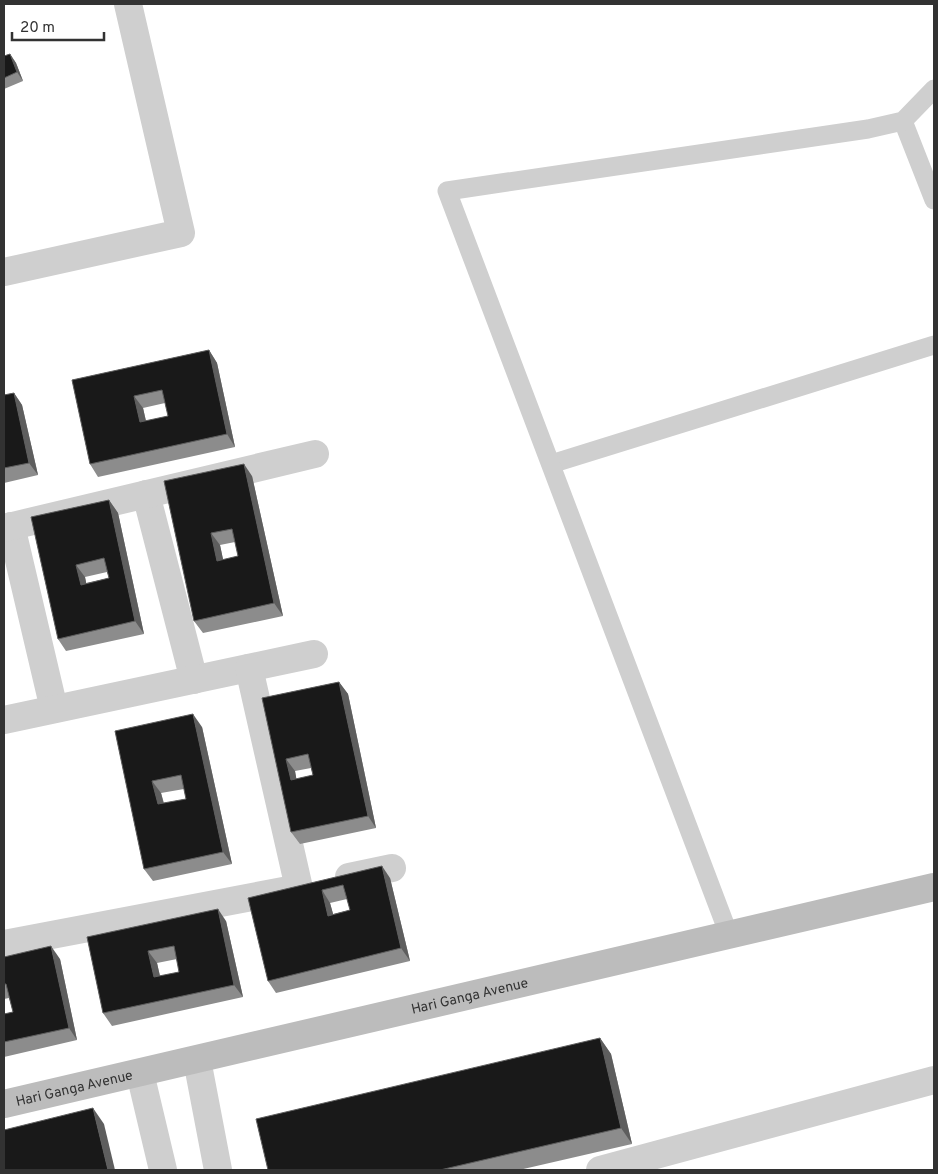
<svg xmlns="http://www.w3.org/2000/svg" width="938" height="1174" font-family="Overpass,sans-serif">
  <rect width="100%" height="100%" fill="#fff"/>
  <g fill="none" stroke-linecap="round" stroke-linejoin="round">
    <g stroke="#cfcfcf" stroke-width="19">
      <path d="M 903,121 L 934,200"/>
      <path d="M 551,464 L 934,345"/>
      <path d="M 729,935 L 447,191 L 868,129 L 903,121 L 934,89"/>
    </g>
    <g stroke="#cfcfcf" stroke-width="28">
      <path d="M 4,272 L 181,233 L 128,4"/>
      <path d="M 146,494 L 194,680"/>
      <path d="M 11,526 L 54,709"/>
      <path d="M 4,528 L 315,454"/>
      <path d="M 4,720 L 314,654"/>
      <path d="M 349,877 L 392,868"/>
      <path d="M 4,944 L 299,888 L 249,668"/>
      <path d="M 197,1060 L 218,1170"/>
      <path d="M 140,1073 L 163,1170"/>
      <path d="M 600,1170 L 934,1080"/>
    </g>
    <path stroke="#bcbcbc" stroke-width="28" id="s1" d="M 4,1104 L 934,887"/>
  </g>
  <g fill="#8c8c8c" fill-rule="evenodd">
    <path d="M 10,54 L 16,63 L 23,81 L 4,89 L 4,56 Z"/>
    <path d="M 209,350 L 217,363 L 235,447 L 98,477 L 90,464 L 72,380 ZM 165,403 L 168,416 L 146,421 L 143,408 Z"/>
    <path d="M 14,393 L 22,405 L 38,475 L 4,483 L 4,395 Z"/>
    <path d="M 252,476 L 283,616 L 203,633 L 194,621 L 164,481 ZM 235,542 L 238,556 L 223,560 L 220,545 Z"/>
    <path d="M 109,500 L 118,513 L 144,634 L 66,651 L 58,639 L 31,517 ZM 107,572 L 109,578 L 86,583 L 85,577 Z"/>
    <path d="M 339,682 L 348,694 L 376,828 L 300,844 L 291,832 L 262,698 ZM 311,768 L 313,775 L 296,779 L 295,771 Z"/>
    <path d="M 202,727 L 232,864 L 153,881 L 144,869 L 115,731 ZM 184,789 L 186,799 L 164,803 L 161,793 Z"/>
    <path d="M 390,878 L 410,961 L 276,993 L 268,981 L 248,898 ZM 347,899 L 350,910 L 333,914 L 330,903 Z"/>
    <path d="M 226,921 L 243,997 L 112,1026 L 103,1013 L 87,937 ZM 177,959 L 179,972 L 160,976 L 157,963 Z"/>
    <path d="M 4,957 L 60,959 L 77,1040 L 4,1057 L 4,1014 L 13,1012 L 9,998 L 4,999 Z"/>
    <path d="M 600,1038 L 611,1054 L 632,1144 L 519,1170 L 268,1170 Z"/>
  </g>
  <g fill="#5e5e5e">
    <path d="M 10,54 L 16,63 L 23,81 L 17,72 Z"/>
    <path d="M 209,350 L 217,363 L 235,447 L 227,434 Z"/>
    <path d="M 14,393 L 22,405 L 38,475 L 29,463 Z"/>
    <path d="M 134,396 L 143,408 L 149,435 L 140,422 Z"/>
    <path d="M 244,464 L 252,476 L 283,616 L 274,603 Z"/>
    <path d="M 109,500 L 118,513 L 144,634 L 135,621 Z"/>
    <path d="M 211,533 L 220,545 L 226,573 L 217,561 Z"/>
    <path d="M 76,565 L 85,577 L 89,597 L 81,585 Z"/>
    <path d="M 339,682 L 348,694 L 376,828 L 368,816 Z"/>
    <path d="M 193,714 L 202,727 L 232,864 L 223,852 Z"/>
    <path d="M 286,759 L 295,771 L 299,793 L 291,780 Z"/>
    <path d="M 152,781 L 161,793 L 167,817 L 158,804 Z"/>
    <path d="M 382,866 L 390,878 L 410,961 L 401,948 Z"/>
    <path d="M 322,890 L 330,903 L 337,928 L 328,916 Z"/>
    <path d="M 218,909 L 226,921 L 243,997 L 234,985 Z"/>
    <path d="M 51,946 L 60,959 L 77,1040 L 69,1028 Z"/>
    <path d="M 148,951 L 157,963 L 163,990 L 154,977 Z"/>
    <path d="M 600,1038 L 611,1054 L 632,1144 L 621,1128 Z"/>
    <path d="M 93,1108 L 104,1124 L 115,1170 L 108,1170 Z"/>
  </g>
  <g fill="#191919" stroke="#5e5e5e" fill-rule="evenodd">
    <path d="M 10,54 L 17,72 L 4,78 L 4,56 Z"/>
    <path d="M 209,350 L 227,434 L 90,464 L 72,380 ZM 162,390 L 168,416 L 140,422 L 134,396 Z"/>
    <path d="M 14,393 L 29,463 L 4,468 L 4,395 Z"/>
    <path d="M 244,464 L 274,603 L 194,621 L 164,481 ZM 232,529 L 238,556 L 217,561 L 211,533 Z"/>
    <path d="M 109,500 L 135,621 L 58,639 L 31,517 ZM 104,558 L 109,578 L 81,585 L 76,565 Z"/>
    <path d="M 339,682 L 368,816 L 291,832 L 262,698 ZM 308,754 L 313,775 L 291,780 L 286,759 Z"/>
    <path d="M 193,714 L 223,852 L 144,869 L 115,731 ZM 181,775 L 186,799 L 158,804 L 152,781 Z"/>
    <path d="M 382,866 L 401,948 L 268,981 L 248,898 ZM 343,885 L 350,910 L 328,916 L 322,890 Z"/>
    <path d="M 218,909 L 234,985 L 103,1013 L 87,937 ZM 174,946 L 179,972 L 154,977 L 148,951 Z"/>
    <path d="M 51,946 L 69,1028 L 4,1042 L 4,1014 L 13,1012 L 6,984 L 4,984 L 4,957 Z"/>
    <path d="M 600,1038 L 621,1128 L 440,1170 L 268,1170 L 256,1119 Z"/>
    <path d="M 93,1108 L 108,1170 L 4,1170 L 4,1130 Z"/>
  </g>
  <g text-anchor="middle" stroke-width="5" stroke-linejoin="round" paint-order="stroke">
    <g font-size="14" fill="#323232" stroke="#fff">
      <text dy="5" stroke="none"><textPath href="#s1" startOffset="478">Hari Ganga Avenue</textPath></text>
      <text dy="5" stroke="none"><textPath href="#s1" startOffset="72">Hari Ganga Avenue</textPath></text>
    </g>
  </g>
  <rect width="938" height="1174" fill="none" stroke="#323232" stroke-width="10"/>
  <path d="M12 32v8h92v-8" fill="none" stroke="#323232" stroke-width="2.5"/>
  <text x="20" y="32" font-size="15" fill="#323232" stroke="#ffffff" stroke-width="4" paint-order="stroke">20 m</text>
</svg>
